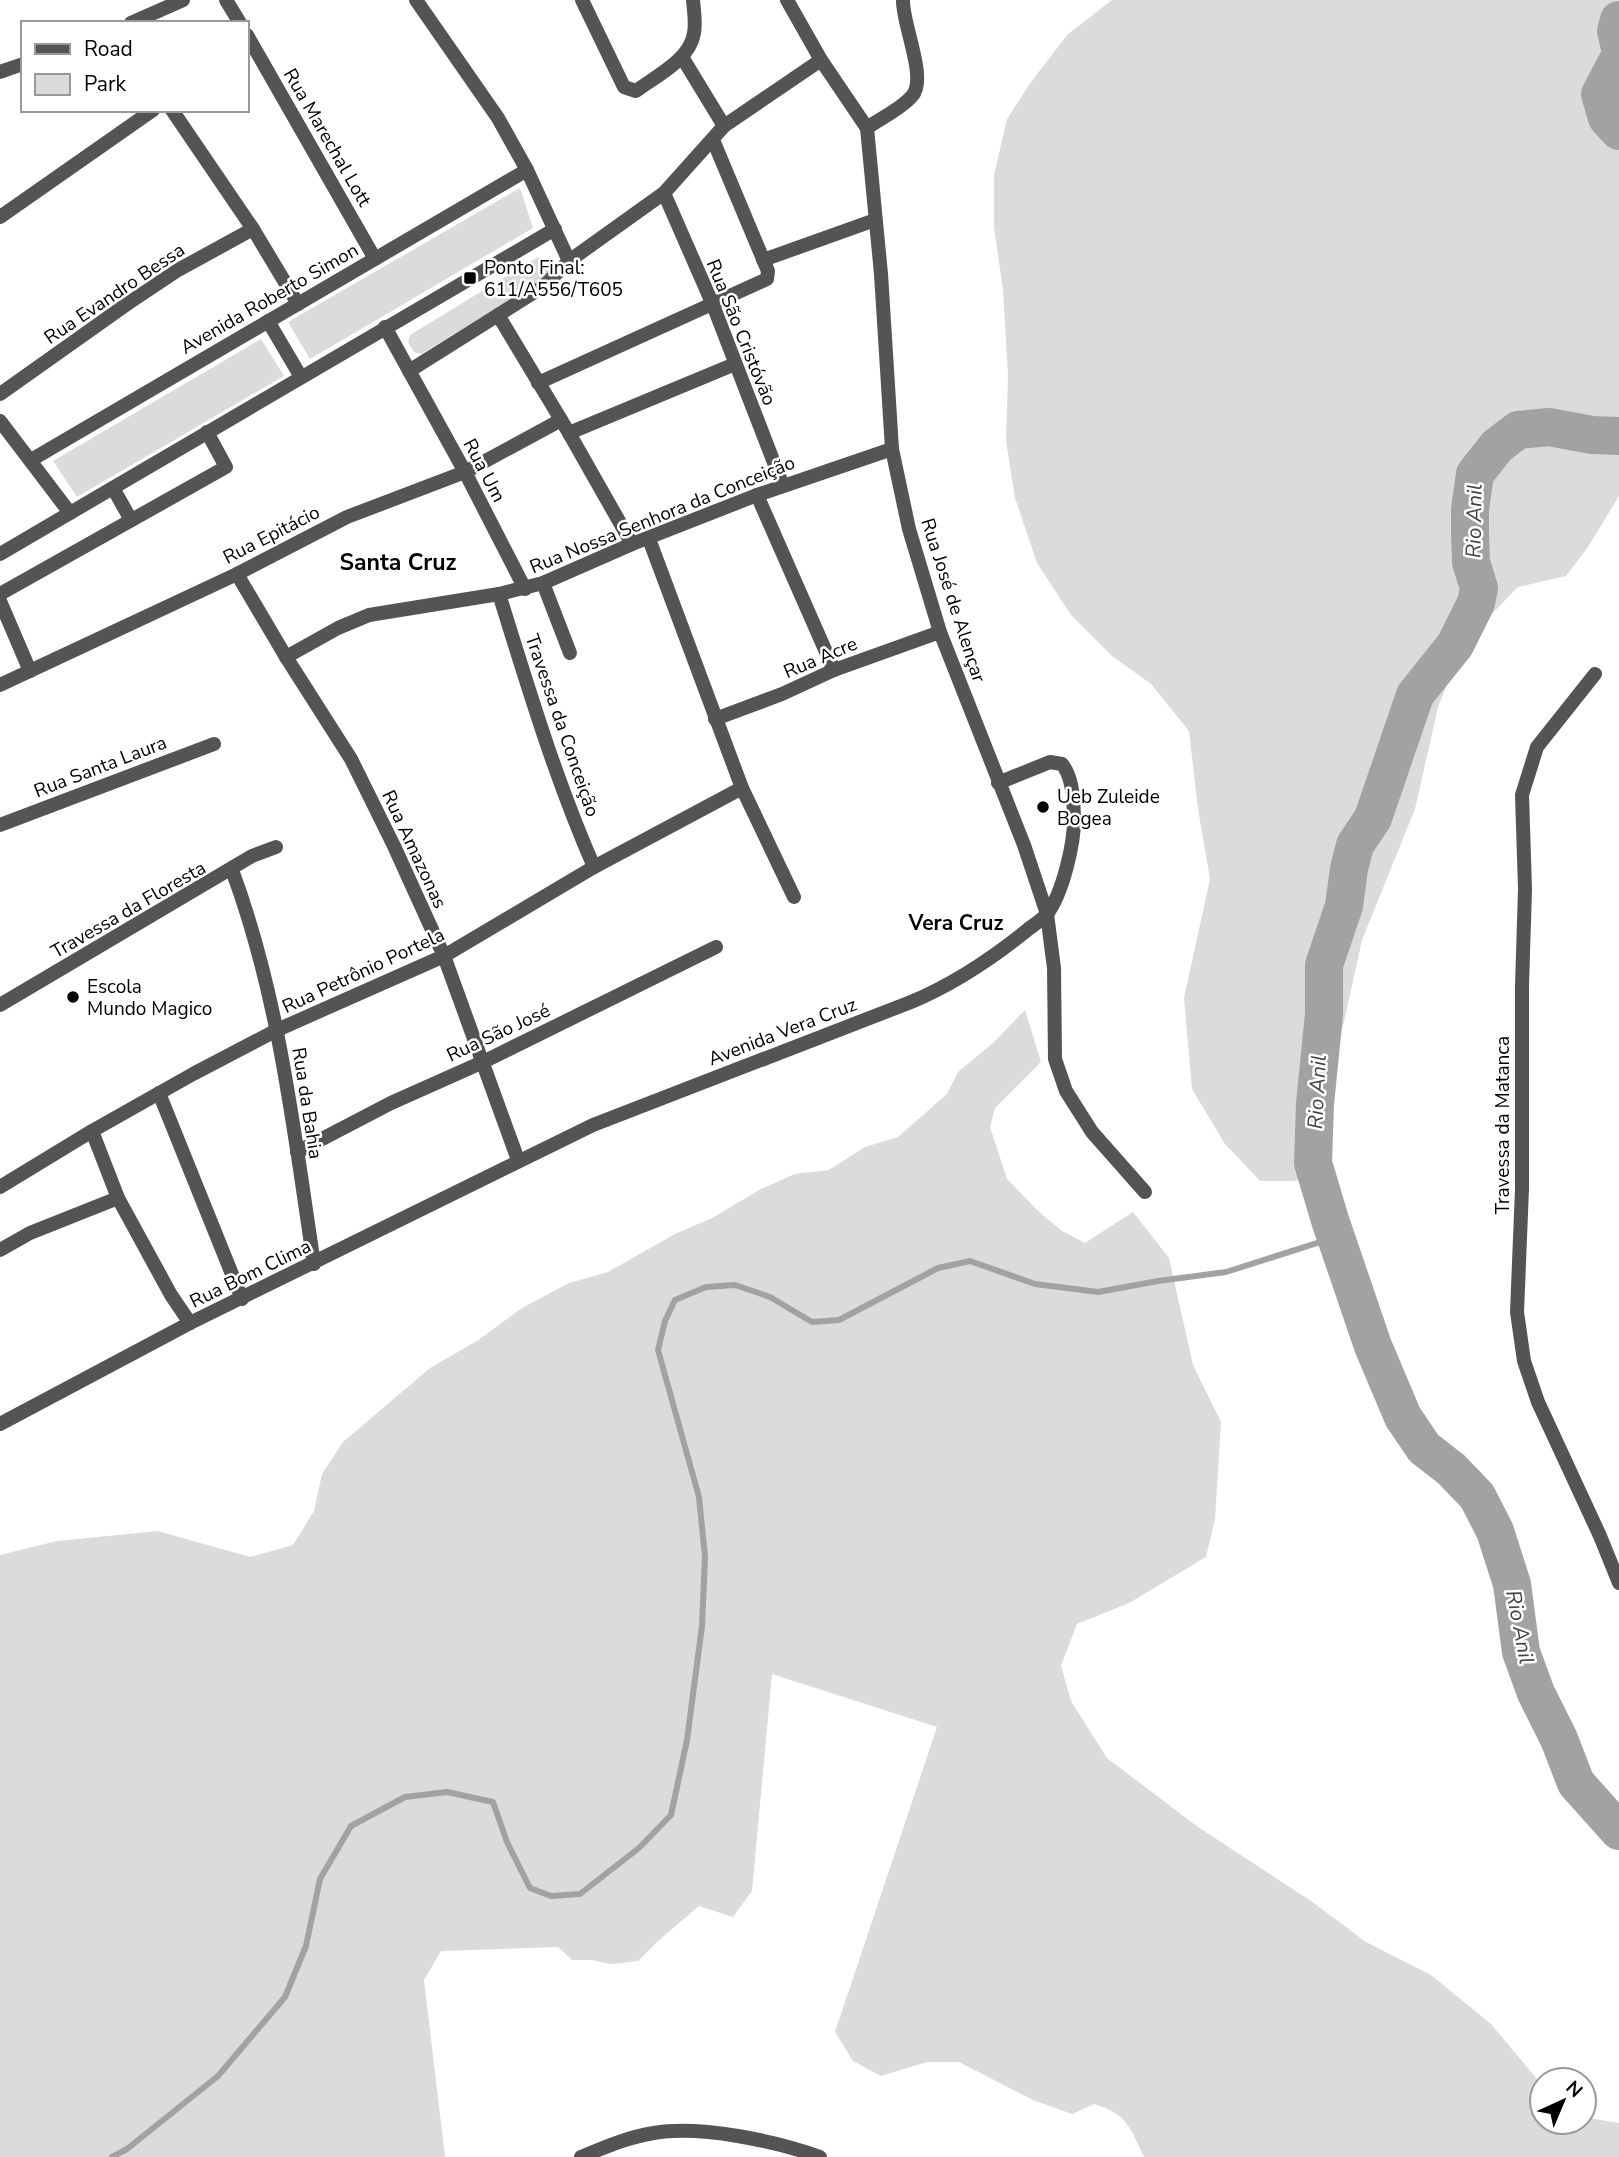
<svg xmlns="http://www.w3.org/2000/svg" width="1619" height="2157" font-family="'Nunito Sans',sans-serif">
  <rect width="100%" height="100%" fill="#fff"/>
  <g fill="#dbdbdb">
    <path d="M 1112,0 L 1619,0 L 1619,496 L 1588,547 L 1566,576 L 1518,587 L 1482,624 L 1455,664 L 1438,707 L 1415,809 L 1362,940 L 1339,1044 L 1326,1150 L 1316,1178 L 1292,1181 L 1260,1181 L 1225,1144 L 1192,1089 L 1184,998 L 1210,879 L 1198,809 L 1189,731 L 1151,684 L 1112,656 L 1071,615 L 1037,563 L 1015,498 L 1006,441 L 1008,375 L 1003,290 L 994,227 L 994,175 L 1007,119 L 1031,82 L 1068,34 Z"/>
    <path d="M 520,188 L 533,228 L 310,359 L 288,322 Z"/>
    <path d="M 538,257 L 543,259 L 549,271 L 547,277 L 421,354 L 414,352 L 408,342 L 410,335 Z"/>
    <path d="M 261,339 L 284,376 L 77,497 L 53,461 Z"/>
    <path d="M 1025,1010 L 1041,1062 L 995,1108 L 990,1127 L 1007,1179 L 1038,1211 L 1062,1231 L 1085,1243 L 1133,1212 L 1169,1258 L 1193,1365 L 1221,1422 L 1215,1519 L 1206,1557 L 1129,1603 L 1077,1624 L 1061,1666 L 1071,1701 L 1107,1758 L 1198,1827 L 1311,1901 L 1366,1942 L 1431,1975 L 1491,2024 L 1542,2085 L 1542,2122 L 1584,2122 L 1584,2115 L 1588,2118 L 1619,2123 L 1619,2157 L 1144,2157 C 1130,2128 1128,2114 1094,2104 L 1072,2114 L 1033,2100 L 959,2062 L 927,2062 L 881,2076 L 853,2061 L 835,2032 L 937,1727 L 772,1674 L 752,1891 L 733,1917 L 699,1906 L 658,1941 L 638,1961 L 611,1964 L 592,1960 L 572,1960 L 558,1947 L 441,1951 L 424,1980 L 445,2157 L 0,2157 L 0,1555 L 57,1541 L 158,1531 L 250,1557 L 293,1545 L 314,1511 L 322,1474 L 343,1442 L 430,1368 L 477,1341 L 522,1308 L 569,1283 L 608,1272 L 675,1234 L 712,1218 L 761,1189 L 795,1174 L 829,1170 L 865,1147 L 898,1137 L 947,1094 L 958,1072 L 993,1043 Z"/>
  </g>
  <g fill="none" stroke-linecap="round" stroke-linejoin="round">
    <path stroke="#a2a2a2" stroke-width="6" d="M 112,2157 L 127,2149 L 218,2076 L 285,1997 L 306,1946 L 320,1879 L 351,1826 L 405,1797 L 447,1792 L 493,1802 L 507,1842 L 530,1888 L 551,1896 L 580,1894 L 639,1848 L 671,1815 L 687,1740 L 702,1626 L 705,1557 L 699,1497 L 658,1350 L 665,1321 L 675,1300 L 706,1287 L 735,1285 L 770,1297 L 812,1322 L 839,1320 L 938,1268 L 970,1261 L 1035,1284 L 1098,1292 L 1158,1281 L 1226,1272 L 1336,1237"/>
    <g stroke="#a2a2a2" stroke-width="38">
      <path d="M 1619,20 L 1616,31 L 1619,44"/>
      <path d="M 1619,58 L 1600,94 L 1607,118 L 1619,131"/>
      <path d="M 1619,436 L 1592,435 L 1549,427 L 1518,430 L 1497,446 L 1475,474 L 1470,509 L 1470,533 L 1471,562 L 1479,588 L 1476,603 L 1455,645 L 1415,695 L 1373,818 L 1355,845 L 1349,869 L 1344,906 L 1324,965 L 1324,1014 L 1315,1104 L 1313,1163 L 1330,1220 L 1373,1346 L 1403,1417 L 1424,1448 L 1451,1469 L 1477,1496 L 1495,1531 L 1512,1584 L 1521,1652 L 1536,1693 L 1559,1739 L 1576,1783 L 1619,1831"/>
    </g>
    <g stroke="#545454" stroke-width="14">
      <path d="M 226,0 L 240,23"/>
      <path d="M 582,0 L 624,87 L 636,91 C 656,76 690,60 694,33 C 696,23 694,11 693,0"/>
      <path d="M 787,0 L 821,60 L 867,128 L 881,274 L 892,449 L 909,529 L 940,632 L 1024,845 L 1047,914 L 1054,968 L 1055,1059 L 1066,1091 L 1092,1132 L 1145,1192"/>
      <path d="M 131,23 L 183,0"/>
      <path d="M 247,35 L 375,259"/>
      <path d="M 682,57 L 724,126"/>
      <path d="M 0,72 L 23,64"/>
      <path d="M 172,110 L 253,229 L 298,304"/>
      <path d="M 867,128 C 881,118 901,109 912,96 C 928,79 902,24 903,0"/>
      <path d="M 664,193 L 713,305 L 783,486"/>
      <path d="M 0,217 L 153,110"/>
      <path d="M 763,260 L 875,220"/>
      <path d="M 498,315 L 569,433 L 632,544"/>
      <path d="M 268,321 L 301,377"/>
      <path d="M 385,327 L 465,472 L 525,589"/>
      <path d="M 409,371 L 544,286 L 569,261 L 664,193 L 724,126 L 821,60"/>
      <path d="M 538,383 L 767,279 L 768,271 L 713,140"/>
      <path d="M 0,394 L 127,304 L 178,270 L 253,229"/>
      <path d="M 0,421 L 70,513"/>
      <path d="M 569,433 L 735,364"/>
      <path d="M 31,460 L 527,170"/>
      <path d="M 113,488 L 131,520"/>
      <path d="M 757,495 L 834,670"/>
      <path d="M 649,539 L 742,788 L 794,897"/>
      <path d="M 237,574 L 286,657 L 351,759 L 394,846 L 444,956 L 518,1160"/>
      <path d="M 543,583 L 570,653"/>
      <path d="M 0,594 L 226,467 L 207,432"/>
      <path d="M 499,594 C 528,687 555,778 594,867"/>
      <path d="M 0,601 L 30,671"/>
      <path d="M 286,657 L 338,628 L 369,615 L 499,594 L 543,583 L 632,544 L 757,495 L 892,449"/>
      <path d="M 1595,674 L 1537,747 L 1522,795 L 1525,889 L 1522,986 L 1522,1189 L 1517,1312 L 1524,1361 L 1538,1402 L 1600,1536 L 1619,1583"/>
      <path d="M 0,685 L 237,574 L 347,517 L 465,472 L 561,420"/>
      <path d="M 715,719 L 782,694 L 834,670 L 940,632"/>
      <path d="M 0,825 L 214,744"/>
      <path d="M 232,870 C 279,996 294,1132 314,1264"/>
      <path d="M 0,1005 L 252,856 L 276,847"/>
      <path d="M 159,1093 L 242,1299"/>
      <path d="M 92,1131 L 118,1198 L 171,1295 L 190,1323"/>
      <path d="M 297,1152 L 391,1103 L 483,1062 L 716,947"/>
      <path d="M 0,1187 L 92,1131 L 193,1074 L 277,1030 L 444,956 L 594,867 L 742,788"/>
      <path d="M 0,1250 L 30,1233 L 118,1198"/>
      <path d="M 0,1424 L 190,1323 L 593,1125 L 911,1002 C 954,984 990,960 1026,931 C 1032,926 1042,920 1047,914 C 1063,893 1075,841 1074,816 C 1073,798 1073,778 1062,764 L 1050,762 L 998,783"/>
    </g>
    <g stroke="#545454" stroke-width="14">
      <path d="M 416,0 L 498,118 L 527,170 L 569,261"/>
      <path d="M 0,554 L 555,229"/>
      <path d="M 581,2157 C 605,2147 628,2137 654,2133 C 700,2125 776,2141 820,2157"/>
    </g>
  </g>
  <g fill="#000" stroke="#fff" stroke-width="2.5">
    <rect x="463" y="271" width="14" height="14" rx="3.5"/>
    <circle cx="1043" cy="807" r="7"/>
    <circle cx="73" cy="997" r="7"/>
  </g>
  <g text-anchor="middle" stroke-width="5" stroke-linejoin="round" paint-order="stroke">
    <g font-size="19" fill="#000" stroke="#fff">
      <text transform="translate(328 137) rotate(60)" y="7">Rua Marechal Lott</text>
      <text transform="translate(114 293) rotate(-34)" y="7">Rua Evandro Bessa</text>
      <text transform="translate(269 298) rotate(-30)" y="7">Avenida Roberto Simon</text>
      <text transform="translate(742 332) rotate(68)" y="7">Rua São Cristóvão</text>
      <text transform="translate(485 470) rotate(62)" y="7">Rua Um</text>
      <text transform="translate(662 514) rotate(-22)" y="7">Rua Nossa Senhora da Conceição</text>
      <text transform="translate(271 534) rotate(-27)" y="7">Rua Epitácio</text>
      <text transform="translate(954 600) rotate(72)" y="7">Rua José de Alençar</text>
      <text transform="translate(820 657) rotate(-23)" y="7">Rua Acre</text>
      <text transform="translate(563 725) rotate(71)" y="7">Travessa da Conceição</text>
      <text transform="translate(100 766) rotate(-21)" y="7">Rua Santa Laura</text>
      <text transform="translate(415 849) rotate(65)" y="7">Rua Amazonas</text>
      <text transform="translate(128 909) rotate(-30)" y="7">Travessa da Floresta</text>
      <text transform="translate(363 970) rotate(-25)" y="7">Rua Petrônio Portela</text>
      <text transform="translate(782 1031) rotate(-21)" y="7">Avenida Vera Cruz</text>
      <text transform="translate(498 1032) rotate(-25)" y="7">Rua São José</text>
      <text transform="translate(308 1103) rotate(81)" y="7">Rua da Bahia</text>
      <text transform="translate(1502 1125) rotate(-90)" y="7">Travessa da Matanca</text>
      <text transform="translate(250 1273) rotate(-26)" y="7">Rua Bom Clima</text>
    </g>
    <g font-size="19" fill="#000" stroke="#fff" text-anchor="start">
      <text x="484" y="274">Ponto Final:<tspan x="484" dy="22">611/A556/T605</tspan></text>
      <text x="1057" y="803">Ueb Zuleide<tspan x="1057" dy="22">Bogea</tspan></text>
      <text x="87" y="993">Escola<tspan x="87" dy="22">Mundo Magico</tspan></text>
    </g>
    <g font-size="21" font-style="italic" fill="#434343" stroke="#fff">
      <text transform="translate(1474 521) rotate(-89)" y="7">Rio Anil</text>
      <text transform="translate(1317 1092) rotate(-87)" y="7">Rio Anil</text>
      <text transform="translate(1520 1627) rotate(79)" y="7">Rio Anil</text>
    </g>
    <g font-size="21" font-weight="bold" fill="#000" stroke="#fff">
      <text x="956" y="930">Vera Cruz</text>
    </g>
    <g font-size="23" font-weight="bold" fill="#000" stroke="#fff">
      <text x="398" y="570">Santa Cruz</text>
    </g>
  </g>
  <rect x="21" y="21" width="228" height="91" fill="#ffffff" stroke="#999999" stroke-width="2"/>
  <rect x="35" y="44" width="35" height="10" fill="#545454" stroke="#999999" stroke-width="2"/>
  <text x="84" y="56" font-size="21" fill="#000000">Road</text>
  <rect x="35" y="74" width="35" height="21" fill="#dbdbdb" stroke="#999999" stroke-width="2"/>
  <text x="84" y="91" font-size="21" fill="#000000">Park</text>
  <g transform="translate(1563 2101) rotate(44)"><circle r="33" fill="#ffffff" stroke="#999999" stroke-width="2"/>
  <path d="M0-5L12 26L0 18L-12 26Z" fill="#000000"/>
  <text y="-10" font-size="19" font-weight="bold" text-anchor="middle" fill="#000000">N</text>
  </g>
</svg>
